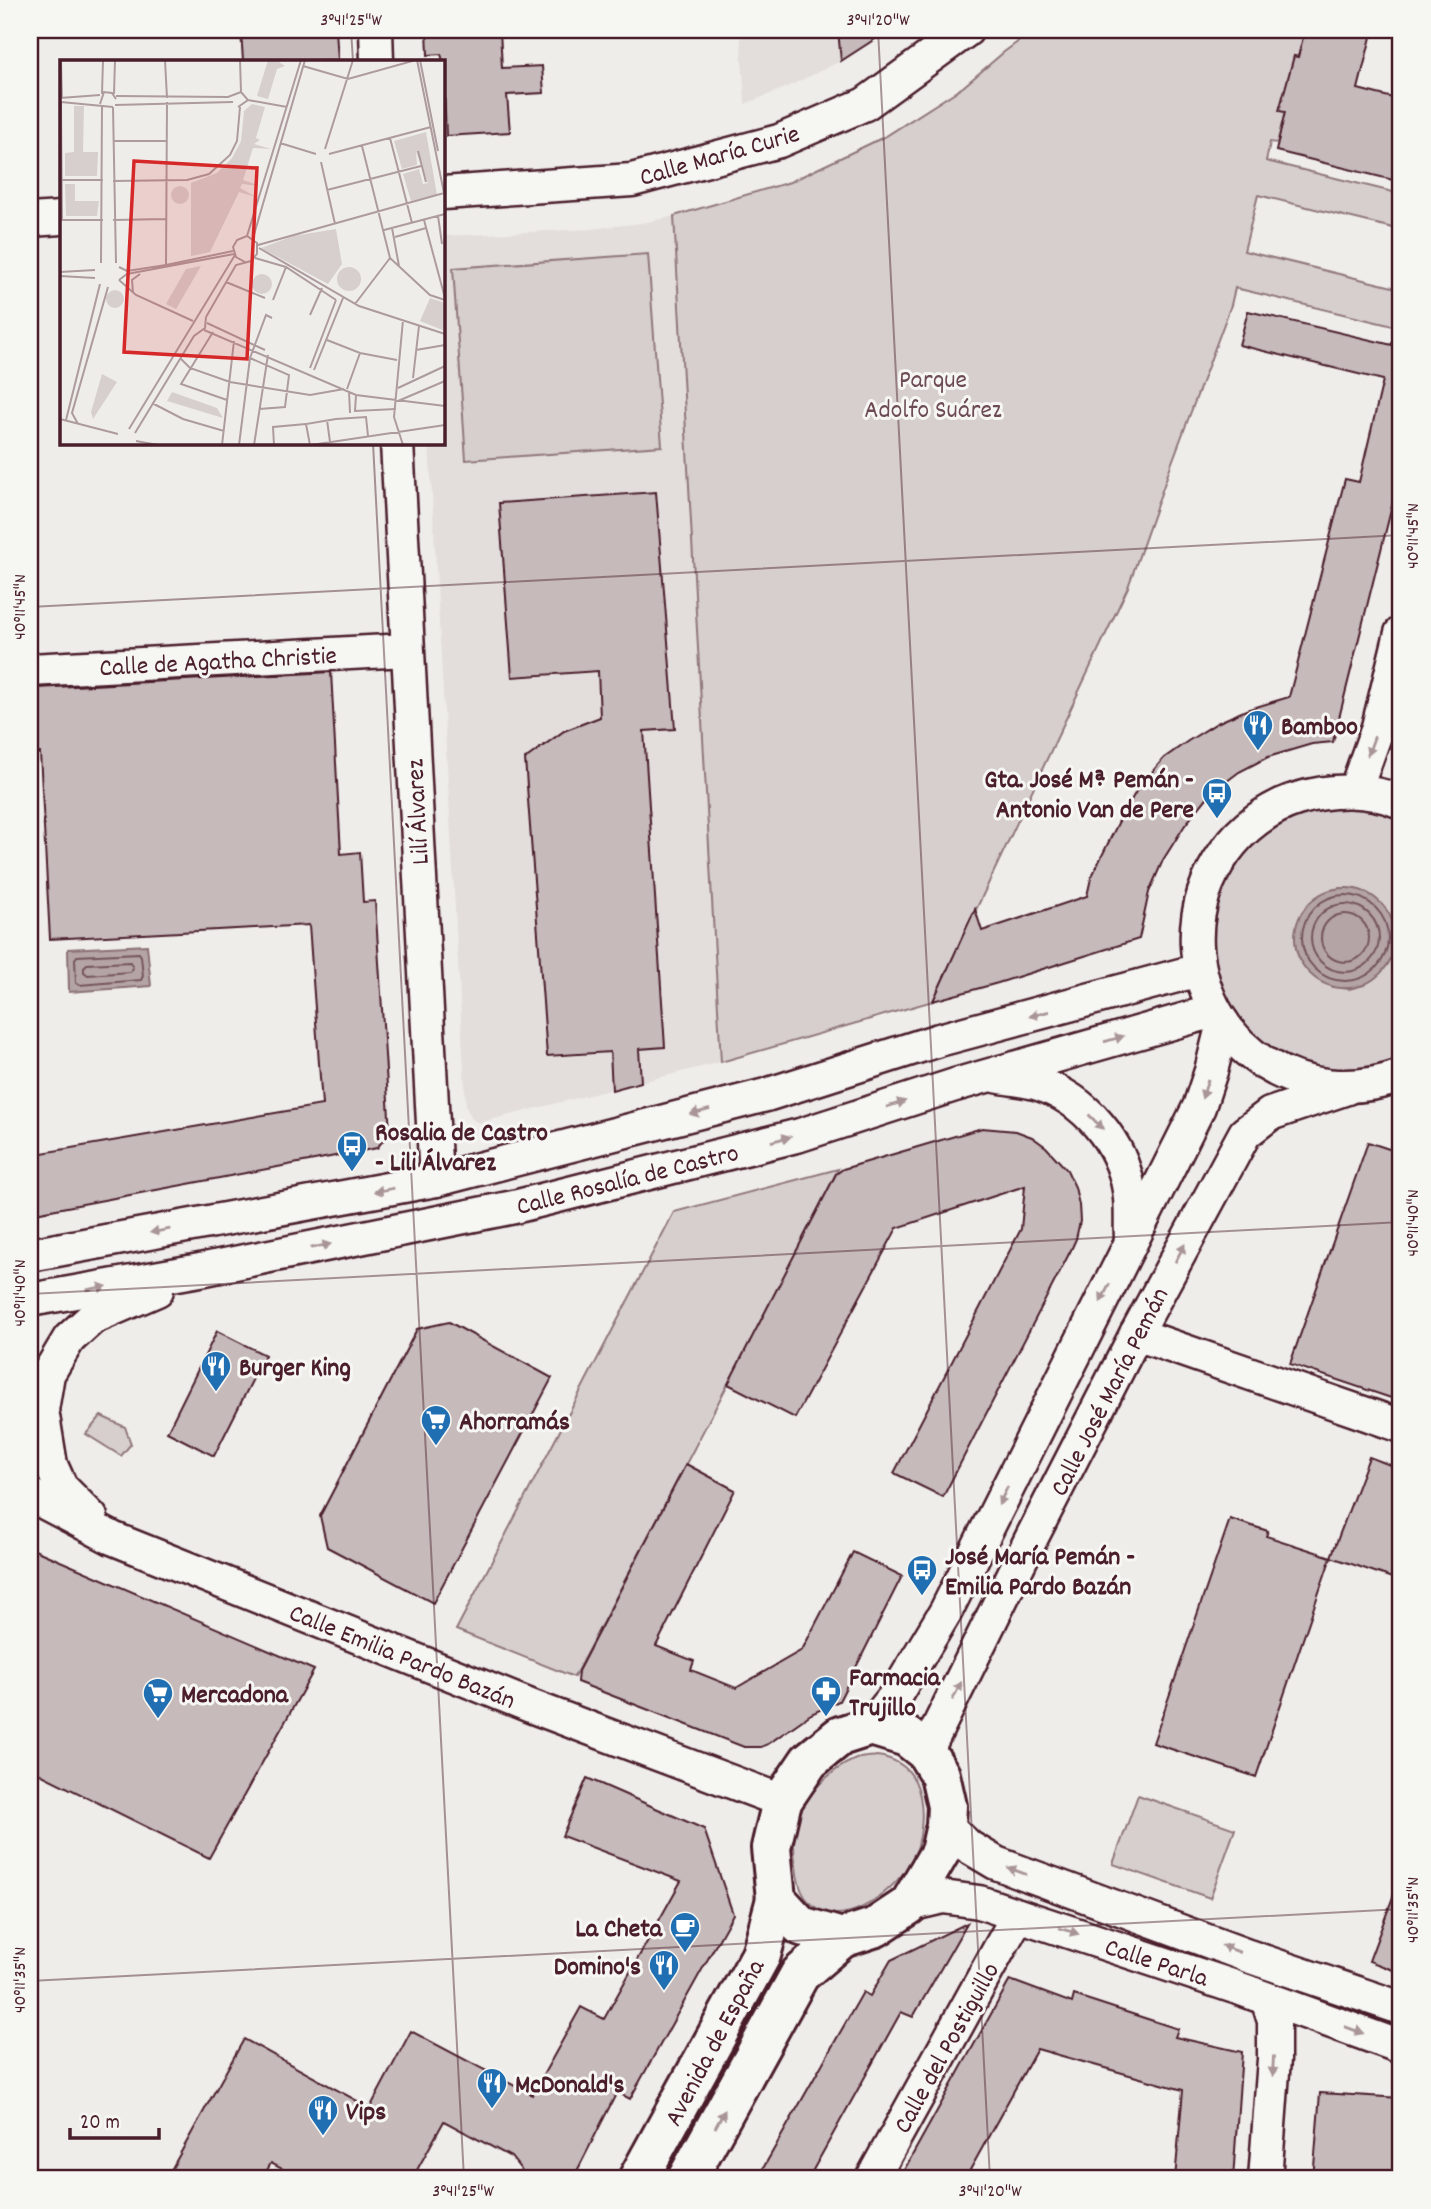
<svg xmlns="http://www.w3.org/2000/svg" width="1431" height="2209" font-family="Dekko,sans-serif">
  <rect width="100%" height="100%" fill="#efedea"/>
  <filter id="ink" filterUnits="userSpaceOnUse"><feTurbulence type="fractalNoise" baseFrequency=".0143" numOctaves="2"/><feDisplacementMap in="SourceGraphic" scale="14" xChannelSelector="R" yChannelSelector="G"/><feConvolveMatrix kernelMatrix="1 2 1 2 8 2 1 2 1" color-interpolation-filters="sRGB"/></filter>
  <g filter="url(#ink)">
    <g fill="#e3dedc">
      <path d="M 740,30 L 889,30 L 841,61 L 783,89 L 745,104 Z"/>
      <path d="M 674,216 L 721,1062 L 478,1123 L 472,1119 L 466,1107 L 429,443 L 443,443 L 443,236 L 591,229 L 648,222 Z"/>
    </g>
    <g fill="#d7cfce" stroke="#90777c" stroke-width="2" fill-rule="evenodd">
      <path d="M 1034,30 L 1305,30 L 1298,57 L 1294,56 L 1285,112 L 1277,143 L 1270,142 L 1266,161 L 1401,194 L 1401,230 L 1258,195 L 1244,251 L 1401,289 L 1401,328 L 1235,288 L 1231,305 L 1171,465 L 1128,587 L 933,1001 L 721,1062 L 674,216 L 790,182 L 886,136 L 963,87 L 1004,52 Z"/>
      <path d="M 648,254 L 662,446 L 466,460 L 453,268 Z"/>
      <path d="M 1349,806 L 1392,814 L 1401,819 L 1401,1059 L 1366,1071 L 1322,1070 L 1280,1055 L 1246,1028 L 1222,990 L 1212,947 L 1216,904 L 1235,864 L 1266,832 L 1305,812 ZM 1339,888 L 1355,889 L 1370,895 L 1395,934 L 1394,950 L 1388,964 L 1364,985 L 1349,989 L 1333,987 Z"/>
      <path d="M 838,1169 L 802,1243 L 574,1677 L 456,1630 L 674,1212 Z"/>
      <path d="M 101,1416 L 125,1427 L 131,1444 L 121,1456 L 86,1434 Z"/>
      <path d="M 877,1756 C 893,1758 908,1766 915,1781 C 926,1804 923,1843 910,1864 C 890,1895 837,1938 805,1897 C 799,1888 797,1877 796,1866 C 794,1855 793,1841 795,1829 C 801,1799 828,1770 856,1759 C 862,1757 871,1757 877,1756 Z"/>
      <path d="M 1138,1795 L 1235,1829 L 1210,1898 L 1113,1864 Z"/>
    </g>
    <g fill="#b4a4a5" stroke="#8a6f74" stroke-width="2">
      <circle cx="1345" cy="938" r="50"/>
      <path d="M 147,945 L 151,986 L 69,992 L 68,949 Z"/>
    </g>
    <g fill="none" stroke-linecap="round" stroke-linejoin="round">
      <g stroke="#74545c" stroke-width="2">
        <circle cx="1345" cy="938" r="43"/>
        <circle cx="1345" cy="938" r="34"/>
        <circle cx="1345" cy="938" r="24"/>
        <path d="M 139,953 L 141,956 L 143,976 L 141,980 L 79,985 L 76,983 L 75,959 L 77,956 Z"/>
        <path d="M 130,962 L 133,968 L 130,972 L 88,975 L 84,972 L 84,967 L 87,964 Z"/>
      </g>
    </g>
    <g fill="#c6babb" stroke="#4a1f2b" stroke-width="2">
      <path d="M 241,30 L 336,30 L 338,61 L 243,61 Z"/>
      <path d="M 427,30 L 500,30 L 502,68 L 542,66 L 544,93 L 507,95 L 510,132 L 446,136 L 443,61 L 441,54 L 428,55 Z"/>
      <path d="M 838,30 L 889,30 L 841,61 Z"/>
      <path d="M 1305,30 L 1358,30 L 1372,33 L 1358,89 L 1401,100 L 1401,182 L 1276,151 L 1285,112 L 1279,111 L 1294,56 L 1298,57 Z"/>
      <path d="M 1248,311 L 1392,345 L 1392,343 L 1401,344 L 1401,470 L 1333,742 L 1312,744 L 1268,757 L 1239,772 L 1210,794 L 1185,825 L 1163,860 L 1149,892 L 1139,939 L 998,983 L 933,1001 L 975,909 L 982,931 L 1087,896 L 1091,878 L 1118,823 L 1138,788 L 1164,758 L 1188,741 L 1217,723 L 1246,710 L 1289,697 L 1345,479 L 1359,482 L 1383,380 L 1239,345 Z"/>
      <path d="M 656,492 L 675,729 L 644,731 L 665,1047 L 639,1049 L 641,1082 L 612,1090 L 610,1052 L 547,1056 L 525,759 L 564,731 L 600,717 L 598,671 L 512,677 L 499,503 Z"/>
      <path d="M 331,672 L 341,854 L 360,852 L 363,902 L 375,901 L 390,1132 L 377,1148 L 30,1214 L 30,1155 L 322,1105 L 309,925 L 50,939 L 40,753 L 30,753 L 30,695 L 37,694 L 37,688 Z"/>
      <path d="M 982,1128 L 1016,1131 L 1032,1137 L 1046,1147 L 1067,1170 L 1075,1187 L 1079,1205 L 1080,1221 L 1076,1239 L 1071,1250 L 943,1497 L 894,1473 L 1021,1229 L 1025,1186 L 897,1228 L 795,1418 L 728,1384 L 836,1174 L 843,1169 Z"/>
      <path d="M 1368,1142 L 1401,1153 L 1401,1369 L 1391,1398 L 1290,1364 Z"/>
      <path d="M 449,1322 L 552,1378 L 433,1603 L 327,1547 L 320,1516 L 417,1329 Z"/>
      <path d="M 217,1331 L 265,1355 L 214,1456 L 167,1432 Z"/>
      <path d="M 1369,1457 L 1401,1469 L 1401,1581 L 1331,1557 Z"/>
      <path d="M 686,1464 L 735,1490 L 656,1646 L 694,1661 L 691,1670 L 736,1688 L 802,1650 L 853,1552 L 902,1576 L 839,1701 L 811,1714 L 768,1744 L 761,1747 L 744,1747 L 577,1682 L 578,1671 Z"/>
      <path d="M 1230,1519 L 1268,1531 L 1266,1536 L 1331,1557 L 1256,1777 L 1153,1743 Z"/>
      <path d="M 30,1548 L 314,1670 L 209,1858 L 30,1769 Z"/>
      <path d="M 587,1778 L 704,1829 L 733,1914 L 630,2099 L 617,2092 L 573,2179 L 524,2179 L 522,2171 L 511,2157 L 444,2121 L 412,2179 L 301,2179 L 271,2163 L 262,2179 L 166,2179 L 244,2039 L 370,2108 L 411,2031 L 532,2095 L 581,2007 L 604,2019 L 681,1881 L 562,1836 Z"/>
      <path d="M 1399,1881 L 1401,1882 L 1401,1973 L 1369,1961 Z"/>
      <path d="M 967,1923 L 913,2017 L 901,2012 L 808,2179 L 757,2179 L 863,1992 L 870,1996 L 891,1960 Z"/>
      <path d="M 1010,1980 L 1072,2003 L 1074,1995 L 1178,2029 L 1175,2037 L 1242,2052 L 1233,2179 L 1175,2179 L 1183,2090 L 1037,2049 L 965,2179 L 899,2179 Z"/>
      <path d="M 1320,2093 L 1401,2098 L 1401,2179 L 1313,2179 Z"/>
    </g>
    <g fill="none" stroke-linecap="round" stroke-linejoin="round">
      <g stroke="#4a1f2b" stroke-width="37">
        <g id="minor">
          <path d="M 376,30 L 377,61"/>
          <path d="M 443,193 L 632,180 L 779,141 L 865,104 L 967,30"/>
          <path d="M 30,220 L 61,218"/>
          <path d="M 397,443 L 436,1180"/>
          <path d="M 30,670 L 407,650"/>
          <path d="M 1355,791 L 1378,727 L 1401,633"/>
          <path d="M 1401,802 C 1369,788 1330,789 1297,799 C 1268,808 1242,828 1225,852 C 1205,880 1195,913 1197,947 C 1205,1052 1304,1111 1401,1076"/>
          <path d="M 996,1076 C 1010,1079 1025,1080 1039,1084 C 1086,1100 1121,1142 1129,1190 C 1132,1206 1130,1223 1131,1239"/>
          <path d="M 30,1255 L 436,1180 L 766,1095 L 939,1040 L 1199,970"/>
          <path d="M 30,1300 L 200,1270 L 514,1207 L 800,1135 L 955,1085 L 1214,1011"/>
          <path d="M 1136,1334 L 1401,1426"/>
          <path d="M 30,1495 L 112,1538 L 533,1707 L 782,1801"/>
          <path d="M 91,1517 L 61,1487 L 51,1465 L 42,1410 L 48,1374 L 69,1339 L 92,1318 L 157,1290"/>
          <path d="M 871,1726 L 895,1696 L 946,1611 L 1199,1107 L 1211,1071 L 1223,1023"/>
          <path d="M 926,1752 L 1032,1537 L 1136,1334 L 1245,1133 L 1270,1114 L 1347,1088"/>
          <path d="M 946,1825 L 969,1847 L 996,1863 L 1248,1956 L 1401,2008"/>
          <path d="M 909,1905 L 943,1897 L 979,1902 L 1238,1988 L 1401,2047"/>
          <path d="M 872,2179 L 1018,1915"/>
          <path d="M 1265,2179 L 1274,2059 L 1274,2021 L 1267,1999"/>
        </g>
      </g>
      <g stroke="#4a1f2b" stroke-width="44">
        <g id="tertiary">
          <path d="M 871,1726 L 907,1737 L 926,1752 L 940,1775 L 947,1806 L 946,1825 L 940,1852 L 909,1905 L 876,1927 L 842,1938 L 801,1926 L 776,1899 L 771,1848 L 782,1801 L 809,1761 L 840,1736 Z"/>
          <path d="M 638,2179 L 761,1955 L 776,1899"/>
          <path d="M 687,2179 L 800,1974 L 842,1938"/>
        </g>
      </g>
      <use href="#minor" stroke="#f6f6f2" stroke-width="32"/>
      <use href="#tertiary" stroke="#f6f6f2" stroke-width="38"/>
    </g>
    <defs><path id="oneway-solid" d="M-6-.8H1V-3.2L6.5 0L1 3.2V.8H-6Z" transform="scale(1.75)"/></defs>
    <g fill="#a99598">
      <use href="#oneway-solid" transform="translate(1371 746) rotate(110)"/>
      <use href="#oneway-solid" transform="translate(1039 1014) rotate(165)"/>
      <use href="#oneway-solid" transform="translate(1114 1039) rotate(-16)"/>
      <use href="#oneway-solid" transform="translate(1205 1089) rotate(108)"/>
      <use href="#oneway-solid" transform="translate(896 1104) rotate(-18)"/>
      <use href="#oneway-solid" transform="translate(700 1112) rotate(166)"/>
      <use href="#oneway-solid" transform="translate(1096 1122) rotate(45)"/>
      <use href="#oneway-solid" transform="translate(781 1139) rotate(-14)"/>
      <use href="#oneway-solid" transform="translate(384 1190) rotate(170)"/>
      <use href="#oneway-solid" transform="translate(160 1231) rotate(170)"/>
      <use href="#oneway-solid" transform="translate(321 1246) rotate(-11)"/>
      <use href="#oneway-solid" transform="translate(1180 1253) rotate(-62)"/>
      <use href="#oneway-solid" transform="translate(97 1288) rotate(-10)"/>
      <use href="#oneway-solid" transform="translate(1105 1293) rotate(117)"/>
      <use href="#oneway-solid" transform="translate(1003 1496) rotate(116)"/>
      <use href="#oneway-solid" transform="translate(957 1691) rotate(-64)"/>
      <use href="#oneway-solid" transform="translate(1017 1871) rotate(-160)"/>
      <use href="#oneway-solid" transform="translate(1069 1931) rotate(18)"/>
      <use href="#oneway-solid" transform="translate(1231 1949) rotate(-160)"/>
      <use href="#oneway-solid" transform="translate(1354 2030) rotate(20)"/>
      <use href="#oneway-solid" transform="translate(1273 2066) rotate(93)"/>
      <use href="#oneway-solid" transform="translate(720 2119) rotate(-61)"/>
    </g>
  </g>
  <path fill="none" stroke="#4a1f2b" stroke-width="2" stroke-opacity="0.45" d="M 351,30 L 353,61M 878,30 L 990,2179M 373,443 L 464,2179M 30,607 L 1401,535M 30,1294 L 1401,1222M 30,1981 L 1401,1909"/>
  <defs>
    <g id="restaurant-pin" transform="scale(1.575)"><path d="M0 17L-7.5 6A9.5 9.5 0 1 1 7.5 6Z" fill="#1f6fb2" stroke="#f6f6f2"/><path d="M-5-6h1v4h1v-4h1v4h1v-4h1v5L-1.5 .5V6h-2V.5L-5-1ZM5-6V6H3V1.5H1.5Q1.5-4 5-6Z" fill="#fff"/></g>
    <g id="bus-pin" transform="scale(1.575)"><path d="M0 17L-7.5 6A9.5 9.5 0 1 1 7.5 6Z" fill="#1f6fb2" stroke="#f6f6f2"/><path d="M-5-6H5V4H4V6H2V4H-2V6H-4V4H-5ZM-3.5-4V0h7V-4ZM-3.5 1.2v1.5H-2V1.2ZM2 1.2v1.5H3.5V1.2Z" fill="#fff"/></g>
    <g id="supermarket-pin" transform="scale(1.575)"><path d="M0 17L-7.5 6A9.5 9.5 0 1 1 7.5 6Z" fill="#1f6fb2" stroke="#f6f6f2"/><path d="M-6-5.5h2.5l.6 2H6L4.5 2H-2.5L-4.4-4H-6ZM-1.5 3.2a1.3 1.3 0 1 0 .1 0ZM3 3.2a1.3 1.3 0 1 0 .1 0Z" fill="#fff"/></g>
    <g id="pharmacy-pin" transform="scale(1.575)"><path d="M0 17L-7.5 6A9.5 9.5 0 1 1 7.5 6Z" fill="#1f6fb2" stroke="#f6f6f2"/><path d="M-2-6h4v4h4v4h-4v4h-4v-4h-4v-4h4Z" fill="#fff"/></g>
    <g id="cafe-pin" transform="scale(1.575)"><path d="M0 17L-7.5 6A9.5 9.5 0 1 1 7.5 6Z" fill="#1f6fb2" stroke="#f6f6f2"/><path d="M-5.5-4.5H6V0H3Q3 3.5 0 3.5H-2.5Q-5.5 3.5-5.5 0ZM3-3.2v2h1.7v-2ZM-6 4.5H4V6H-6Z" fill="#fff"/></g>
  </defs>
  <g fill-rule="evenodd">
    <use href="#restaurant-pin" x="1258" y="725"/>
    <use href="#bus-pin" x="1217" y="793"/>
    <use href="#bus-pin" x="352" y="1146"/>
    <use href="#restaurant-pin" x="216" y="1366"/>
    <use href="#supermarket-pin" x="436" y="1420"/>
    <use href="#bus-pin" x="922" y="1570"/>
    <use href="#pharmacy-pin" x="826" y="1691"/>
    <use href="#supermarket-pin" x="158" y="1693"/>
    <use href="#cafe-pin" x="685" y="1927"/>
    <use href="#restaurant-pin" x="664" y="1965"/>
    <use href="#restaurant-pin" x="492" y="2083"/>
    <use href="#restaurant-pin" x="323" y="2110"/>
  </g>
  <g text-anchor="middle" stroke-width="6" stroke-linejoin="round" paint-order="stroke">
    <g font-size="26" fill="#4a1f2b" stroke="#f6f6f2">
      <text transform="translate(719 154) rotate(-16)" y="9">Calle María Curie</text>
      <text transform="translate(218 660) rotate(-3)" y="9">Calle de Agatha Christie</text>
      <text transform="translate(416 812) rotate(-93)" y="9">Lilí Álvarez</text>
      <text transform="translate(627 1178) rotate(-14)" y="9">Calle Rosalía de Castro</text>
      <text transform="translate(1108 1391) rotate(-63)" y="9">Calle José María Pemán</text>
      <text transform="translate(403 1655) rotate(22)" y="9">Calle Emilia Pardo Bazán</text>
      <text transform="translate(1157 1961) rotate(18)" y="9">Calle Parla</text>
      <text transform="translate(713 2042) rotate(-62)" y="9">Avenida de España</text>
      <text transform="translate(945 2047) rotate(-61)" y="9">Calle del Postiguillo</text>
    </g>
    <g font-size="26" fill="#6d4b54" stroke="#f6f6f2">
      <text x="933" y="387">Parque<tspan x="933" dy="30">Adolfo Suárez</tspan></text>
    </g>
    <g font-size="26" font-weight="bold" fill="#4a1f2b" stroke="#f6f6f2" text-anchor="start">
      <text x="1281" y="734">Bamboo</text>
      <text x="1194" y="787" text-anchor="end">Gta. José Mª Pemán -<tspan x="1194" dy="30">Antonio Van de Pere</tspan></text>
      <text x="375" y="1140">Rosalia de Castro<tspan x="375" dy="30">- Lili Álvarez</tspan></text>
      <text x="239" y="1375">Burger King</text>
      <text x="459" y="1429">Ahorramás</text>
      <text x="945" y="1564">José María Pemán -<tspan x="945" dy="30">Emilia Pardo Bazán</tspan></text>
      <text x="849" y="1685">Farmacia<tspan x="849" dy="30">Trujillo</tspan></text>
      <text x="181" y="1702">Mercadona</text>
      <text x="662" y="1936" text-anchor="end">La Cheta</text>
      <text x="641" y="1974" text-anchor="end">Domino's</text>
      <text x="515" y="2092">McDonald's</text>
      <text x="346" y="2119">Vips</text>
    </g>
  </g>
  <g transform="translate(60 60)">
    <rect width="385" height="385" fill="#efedea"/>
    <path d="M 208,0 L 226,0 L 219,2 L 225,6 L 217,9 L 208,39 L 197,36 ZM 192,44 L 205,47 L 196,78 L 200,80 L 194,84 L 211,89 L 193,88 L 183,120 L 200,126 L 182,124 L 180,128 L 196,137 L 179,132 L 150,192 L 131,196 L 131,123 L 157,113 L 172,98 L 181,81 L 184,51 ZM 14,46 L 24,46 L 23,92 L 38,92 L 37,116 L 5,116 L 5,93 L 14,92 ZM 366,72 L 377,135 L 351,141 L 343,114 L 359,109 L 363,124 L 368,123 L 356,91 L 357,105 L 342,109 L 334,81 ZM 5,124 L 15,124 L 15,141 L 39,141 L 37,156 L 6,156 ZM111 135a9 9 0 1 1 18 0a9 9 0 1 1-18 0ZM 276,169 L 282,204 L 268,224 L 201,188 L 233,176 ZM 141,206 L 116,249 L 106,244 L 126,209 ZM277 219a12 12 0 1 1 24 0a12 12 0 1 1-24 0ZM192 224a10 10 0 1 1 20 0a10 10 0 1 1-20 0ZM46 239a9 9 0 1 1 18 0a9 9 0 1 1-18 0ZM 370,238 L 385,243 L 385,271 L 360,261 ZM 42,314 L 57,322 L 33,359 L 31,352 ZM 112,332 L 157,348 L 163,358 L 107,341 Z" fill="#d7cfce"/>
    <path fill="none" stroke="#ad9b9e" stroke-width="2" d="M 1,0 L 2,38M 105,0 L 107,38M 180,0 L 181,32M 357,0 L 384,133M 360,0 L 378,91M 243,6 L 288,19 L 356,0M 42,34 L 43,0M 54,34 L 55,0M 56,36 L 168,37 L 181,32M 0,38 L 40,35M 188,40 L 227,47M 1,42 L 2,160M 1,42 L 53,47M 40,44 L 44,32 L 52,33 L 56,39M 55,45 L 173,42M 53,47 L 56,203M 178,47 L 188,40 L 181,32M 330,78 L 352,163M 53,81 L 106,81M 220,83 L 256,94M 302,86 L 330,198 L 370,235 L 385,240M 265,89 L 293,0M 358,91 L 366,122M 269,94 L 371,67M 261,102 L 275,164M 1,120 L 43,120M 53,121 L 127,120 L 149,114 L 170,95 L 177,81 L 180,47M 267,130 L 361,106M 378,156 L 382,184M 1,160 L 43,160M 53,160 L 106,159M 364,160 L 385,238M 332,168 L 339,206M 324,170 L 385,154M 187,176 L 241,0M 335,177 L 366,168M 193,178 L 245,0M 198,185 L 384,133M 199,188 L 299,246 L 385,274M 195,198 L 226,207 L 276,240M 41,203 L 42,46M 106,205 L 107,42M 59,207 L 67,211 L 106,205 L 173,191M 0,212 L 35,210M 0,216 L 35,218M 59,220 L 67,214 L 174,194M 59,220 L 76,235 L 133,261M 166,222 L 205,238M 73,232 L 72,220 L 80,214M 213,240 L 226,207M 295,244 L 330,198M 250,255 L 262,228M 146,257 L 176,205 L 191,201 L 197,194 L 197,183 L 187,176 L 177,180 L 173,187 L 176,197 L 185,202M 147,263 L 205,290M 144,270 L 296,335 L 385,346M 153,272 L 121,324 L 167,340M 267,280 L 300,293 L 337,300M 356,290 L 385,285M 120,298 L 130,308 L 170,322 L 250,335 L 284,329M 190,298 L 229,315 L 225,347 L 199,349M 250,308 L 276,240M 254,310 L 283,238M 353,318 L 359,266M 338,328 L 385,306M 287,329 L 300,293M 289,331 L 290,353M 296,335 L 295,351 L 336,349M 338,341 L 385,321M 92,343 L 123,359 L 164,371M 0,359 L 58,374M 6,360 L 40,224M 267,360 L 270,382M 18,364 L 12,353 L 48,227M 69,369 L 175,195M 75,373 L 134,276 L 145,268 L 146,257M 76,381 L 98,385M 162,385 L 174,281M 179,385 L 190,298 L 206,255 L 212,258M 194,385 L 208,295M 214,385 L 213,367 L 246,364M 250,385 L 246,364 L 276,359 L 306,357 L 308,376M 251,385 L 385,365M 343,385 L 334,357 L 343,260"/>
    <path fill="#d62828" fill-opacity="0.15" stroke="#d62828" stroke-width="3.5" d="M 74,101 L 197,108 L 187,299 L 64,292 Z"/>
    <rect width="385" height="385" fill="none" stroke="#4a1f2b" stroke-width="3.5"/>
  </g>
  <rect width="1431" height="2209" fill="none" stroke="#f6f6f2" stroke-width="77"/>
  <path d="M70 2128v10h89v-10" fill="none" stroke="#4a1f2b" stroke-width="3.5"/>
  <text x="80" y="2128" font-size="21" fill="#4a1f2b" stroke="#f6f6f2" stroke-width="5" paint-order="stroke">20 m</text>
  <rect x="38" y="38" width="1354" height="2132" fill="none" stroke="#4a1f2b" stroke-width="2.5"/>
  <g font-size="18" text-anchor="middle" fill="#4a1f2b">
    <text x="351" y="25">3°41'25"W</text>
    <text x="878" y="25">3°41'20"W</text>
    <text transform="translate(1412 536) rotate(-90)" y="6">40°11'45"N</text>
    <text transform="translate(19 607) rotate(-90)" y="6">40°11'45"N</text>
    <text transform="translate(1412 1223) rotate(-90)" y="6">40°11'40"N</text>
    <text transform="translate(19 1293) rotate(-90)" y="6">40°11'40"N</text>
    <text transform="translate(1412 1910) rotate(-90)" y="6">40°11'35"N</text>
    <text transform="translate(19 1980) rotate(-90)" y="6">40°11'35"N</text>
    <text x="463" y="2196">3°41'25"W</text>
    <text x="990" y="2196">3°41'20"W</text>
  </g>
</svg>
